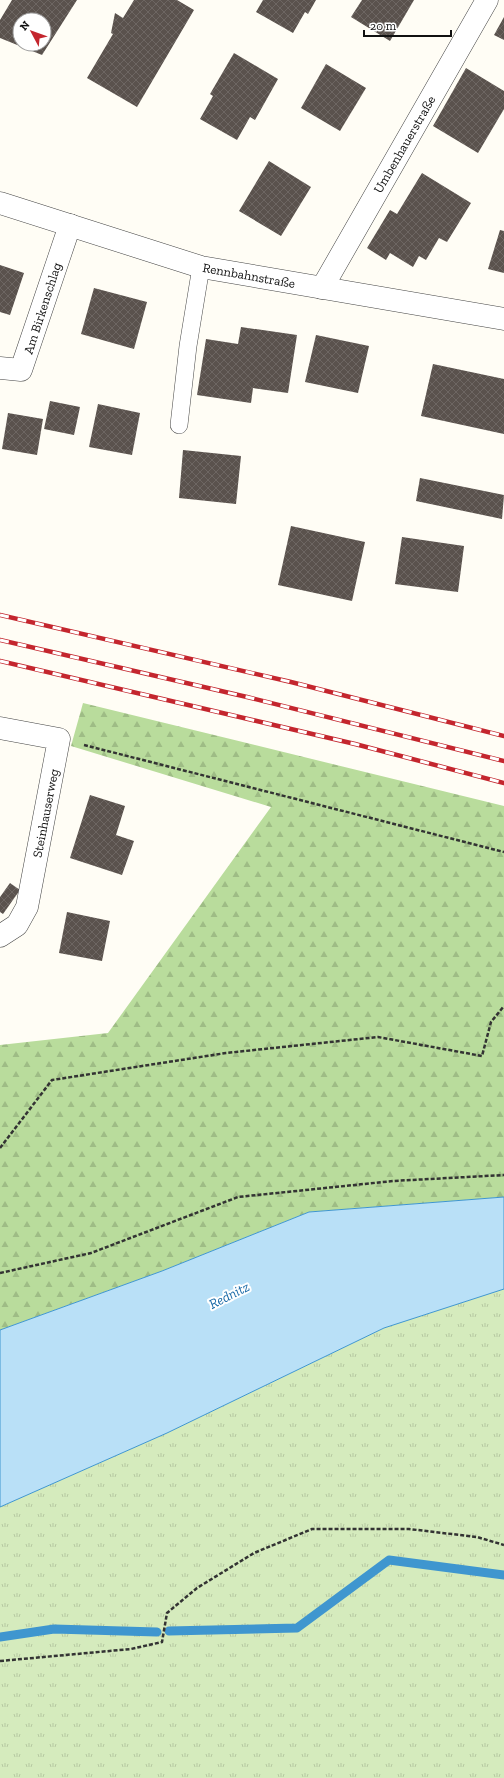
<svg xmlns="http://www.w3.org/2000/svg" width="504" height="1778" font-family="'Zilla Slab',serif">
  <defs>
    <pattern id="grass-tufts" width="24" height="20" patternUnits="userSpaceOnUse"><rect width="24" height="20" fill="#d5ebbd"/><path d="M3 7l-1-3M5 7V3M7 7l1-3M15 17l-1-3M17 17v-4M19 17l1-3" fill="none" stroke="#b6c8a1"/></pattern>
    <pattern id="forest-firs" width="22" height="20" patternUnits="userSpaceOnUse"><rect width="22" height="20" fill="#b9dc9c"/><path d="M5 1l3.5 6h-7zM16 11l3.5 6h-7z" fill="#9ebc85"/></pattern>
    <pattern id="building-cross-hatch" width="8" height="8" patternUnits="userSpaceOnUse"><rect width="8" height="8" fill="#5a524d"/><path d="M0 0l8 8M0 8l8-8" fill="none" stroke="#6d6662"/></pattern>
  </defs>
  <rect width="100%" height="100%" fill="#fffdf5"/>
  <path fill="url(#grass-tufts)" d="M 504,1289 L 504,1778 L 0,1778 L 0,1507 L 167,1433 L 384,1328 Z"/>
  <path fill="url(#forest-firs)" d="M 83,703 L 504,806 L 504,1197 L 309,1212 L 162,1271 L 0,1330 L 0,1045 L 108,1033 L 271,807 L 71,746 Z"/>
  <path fill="#b9e0f7" stroke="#3f96cf" d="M 504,1197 L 504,1289 L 384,1328 L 167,1433 L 0,1507 L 0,1330 L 162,1271 L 309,1212 Z"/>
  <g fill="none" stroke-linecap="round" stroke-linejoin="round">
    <g stroke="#3f96cf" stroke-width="9">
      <path d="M 169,1631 L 297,1628 L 389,1560 L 504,1575"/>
      <path d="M 0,1637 L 54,1629 L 157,1632"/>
    </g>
  </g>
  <g fill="url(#building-cross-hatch)" fill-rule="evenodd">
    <path d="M 12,0 L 77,0 L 42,55 L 0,38 L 0,20 ZM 20,20 L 44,20 L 44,44 L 20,44 Z"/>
    <path d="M 134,0 L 177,0 L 194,10 L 137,107 L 87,78 L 113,34 L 111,33 L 115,13 L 123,18 Z"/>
    <path d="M 263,0 L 316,0 L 308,14 L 305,12 L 293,33 L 256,12 Z"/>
    <path d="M 362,0 L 414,0 L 390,41 L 351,17 Z"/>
    <path d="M 504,17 L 504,40 L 494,35 Z"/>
    <path d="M 234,53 L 278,79 L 255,120 L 250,117 L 237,140 L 200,119 L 213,96 L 210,94 Z"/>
    <path d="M 326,64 L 366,88 L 340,131 L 301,108 Z"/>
    <path d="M 466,68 L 504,91 L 504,109 L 478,153 L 433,126 Z"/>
    <path d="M 269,161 L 311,187 L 281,236 L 239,211 Z"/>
    <path d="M 422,173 L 471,203 L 447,242 L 439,238 L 426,260 L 419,256 L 413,267 L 390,253 L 386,260 L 367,248 L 390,210 L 397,214 Z"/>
    <path d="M 500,230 L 504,231 L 504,273 L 488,269 Z"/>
    <path d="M 0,265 L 24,273 L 10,315 L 0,312 Z"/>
    <path d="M 94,288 L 147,302 L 134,349 L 81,334 Z"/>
    <path d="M 241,327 L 297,335 L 288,393 L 253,388 L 251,403 L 197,395 L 206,339 L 238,344 Z"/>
    <path d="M 316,335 L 369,346 L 358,393 L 305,382 Z"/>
    <path d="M 433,364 L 504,379 L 504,434 L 421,416 Z"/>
    <path d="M 50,401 L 80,407 L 74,435 L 44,429 Z"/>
    <path d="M 98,404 L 140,413 L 132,455 L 89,447 Z"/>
    <path d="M 8,413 L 43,419 L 37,455 L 2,449 Z"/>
    <path d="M 183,450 L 241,456 L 236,504 L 179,498 Z"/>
    <path d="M 420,478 L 504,495 L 502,519 L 416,501 Z"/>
    <path d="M 291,526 L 365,542 L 352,601 L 278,585 Z"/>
    <path d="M 402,537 L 464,546 L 458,592 L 395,584 Z"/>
    <path d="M 90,795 L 125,806 L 116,835 L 134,841 L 122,875 L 70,858 Z"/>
    <path d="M 10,883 L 20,890 L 3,914 L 0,912 L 0,897 Z"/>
    <path d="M 67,912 L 110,921 L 102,961 L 59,953 Z"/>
  </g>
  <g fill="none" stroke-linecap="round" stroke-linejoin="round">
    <g stroke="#444" stroke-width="18">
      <path id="service" d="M 179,425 L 188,346 L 201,267"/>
    </g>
    <g stroke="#444" stroke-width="23">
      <g id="minor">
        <path d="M 0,203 L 201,267 L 504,319"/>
        <path d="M 322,288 L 487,0"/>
        <path d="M 0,368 L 21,370 L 70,225"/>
        <path d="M 0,728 L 59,739 L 27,907 L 17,925 L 0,936"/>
      </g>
    </g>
    <g stroke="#333" stroke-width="2.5" stroke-dasharray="4 2" stroke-linecap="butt">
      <path d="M 84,745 L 504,852"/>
      <path d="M 0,1148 L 52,1080 L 226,1053 L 378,1037 L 482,1056 L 491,1022 L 504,1006"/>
      <path d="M 0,1273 L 91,1253 L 238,1197 L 393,1181 L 504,1175"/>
      <path d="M 0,1661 L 131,1649 L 162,1642 L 167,1613 L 197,1588 L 254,1553 L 312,1529 L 409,1529 L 477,1537 L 504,1545"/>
    </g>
    <use href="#service" stroke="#fff" stroke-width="17"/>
    <use href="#minor" stroke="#fff" stroke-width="22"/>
    <g stroke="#c4262e" stroke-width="4.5">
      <g id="rail">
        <path d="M 0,615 L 291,682 L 504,736"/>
        <path d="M 0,640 L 247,697 L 504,761"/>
        <path d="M 0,661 L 355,744 L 504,783"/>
      </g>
    </g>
    <use href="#rail" stroke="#fff" stroke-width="3" stroke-dasharray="9" stroke-linecap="butt"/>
  </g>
  <g text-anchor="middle" stroke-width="4" stroke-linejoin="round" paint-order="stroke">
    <g font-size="13" fill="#111" stroke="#fff">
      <text transform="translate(404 144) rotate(-60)" y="5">Umbenhauerstraße</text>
      <text transform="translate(249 275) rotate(10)" y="5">Rennbahnstraße</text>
      <text transform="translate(42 308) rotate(-72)" y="5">Am Birkenschlag</text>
      <text transform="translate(45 813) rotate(-79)" y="5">Steinhauserweg</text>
    </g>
    <g font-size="14" font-style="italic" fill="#1768a6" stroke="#fff">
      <text transform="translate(229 1295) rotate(-27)" y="5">Rednitz</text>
    </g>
  </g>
  <g transform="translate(32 32) rotate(311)"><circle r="19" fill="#ffffff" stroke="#a0a0a0"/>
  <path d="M0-3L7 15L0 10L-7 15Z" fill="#c4262e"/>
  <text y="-6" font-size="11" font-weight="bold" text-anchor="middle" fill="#111111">N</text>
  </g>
  <path d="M364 30v6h87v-6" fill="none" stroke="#111111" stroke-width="2"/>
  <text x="370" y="30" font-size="12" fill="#111111" stroke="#ffffff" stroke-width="3" paint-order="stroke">20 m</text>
</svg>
